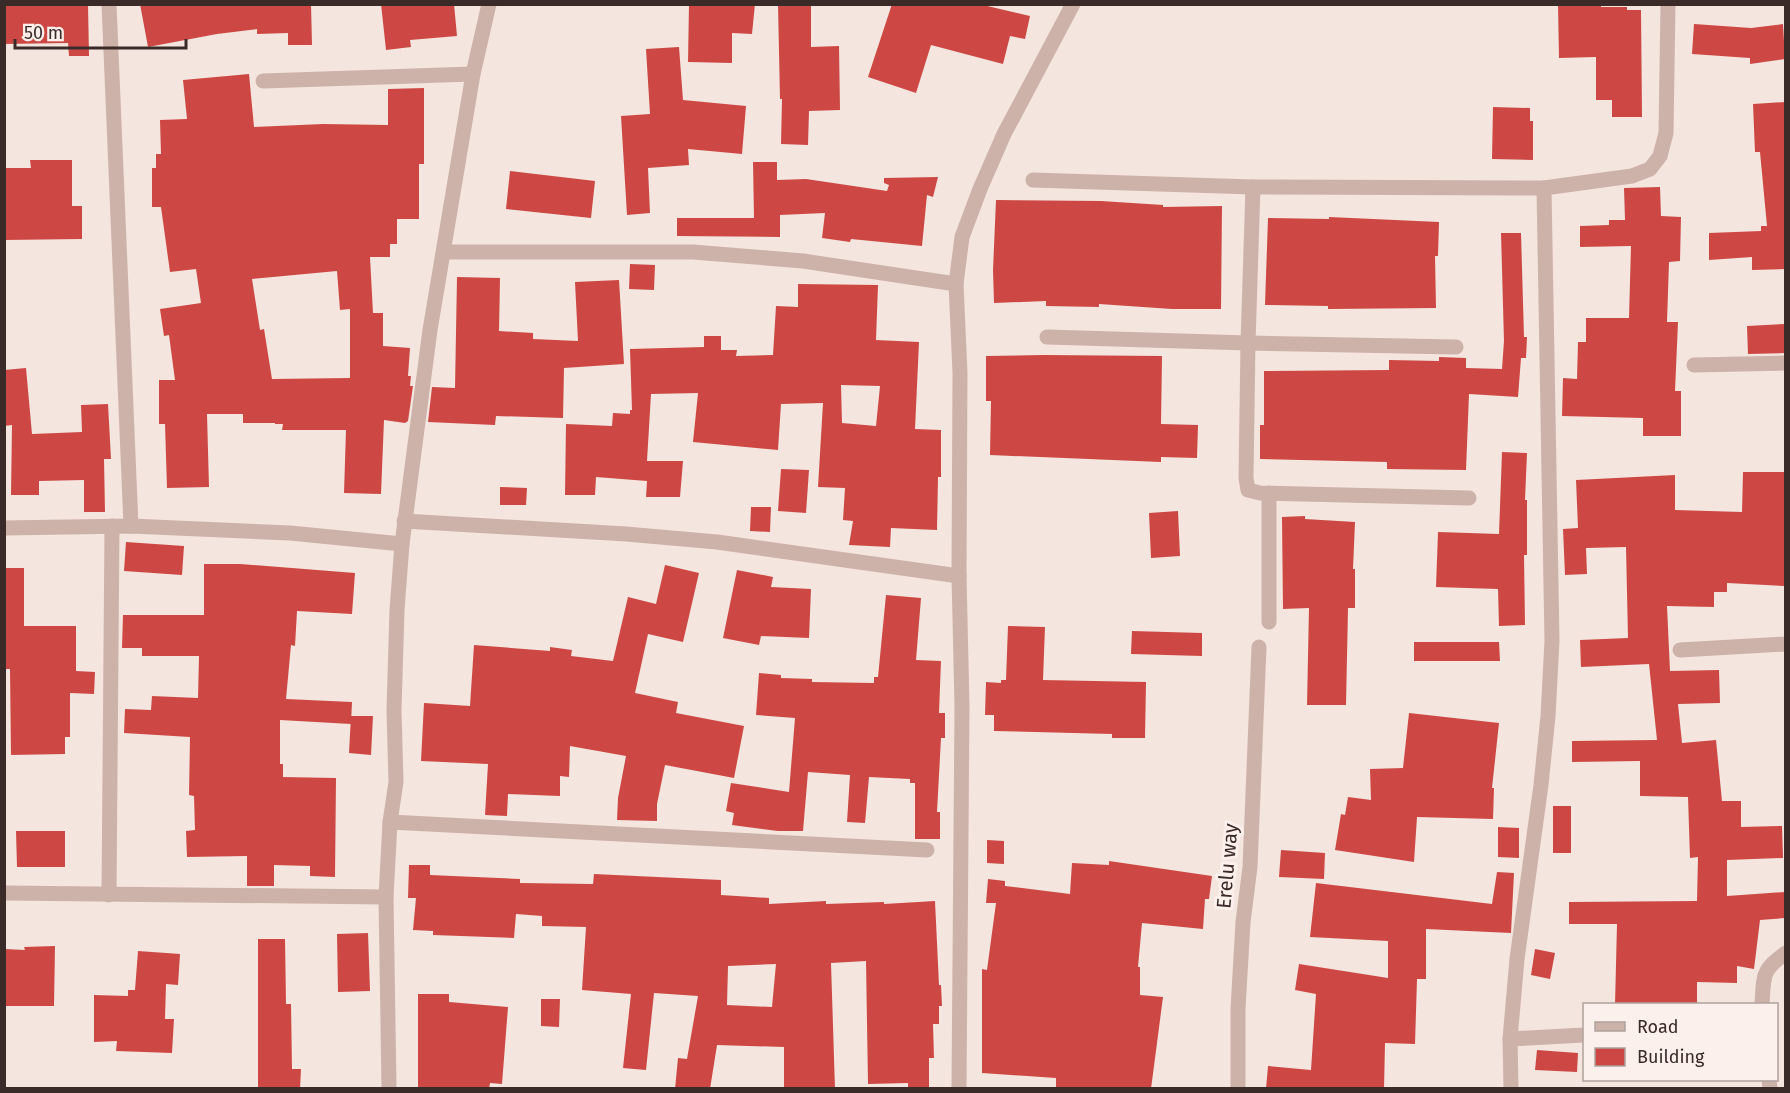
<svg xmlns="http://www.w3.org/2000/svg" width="1790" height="1093" font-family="'Fira Sans',sans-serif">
  <rect width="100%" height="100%" fill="#f4e5de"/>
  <g fill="#cd4844" fill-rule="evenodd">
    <path d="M 4,4 L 88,4 L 89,56 L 69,56 L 68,43 L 4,44 Z"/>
    <path d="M 140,4 L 311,4 L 312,45 L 288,45 L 288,33 L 257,34 L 257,29 L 217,34 L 148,47 Z"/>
    <path d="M 381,4 L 454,4 L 457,36 L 410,40 L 411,47 L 386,50 Z"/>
    <path d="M 689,4 L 755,4 L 752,34 L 732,33 L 732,63 L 688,62 Z"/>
    <path d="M 778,4 L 811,4 L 811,47 L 839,46 L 840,110 L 809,111 L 808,145 L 781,144 L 782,99 L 780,99 Z"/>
    <path d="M 892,4 L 979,4 L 1030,16 L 1025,39 L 1010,36 L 1003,64 L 931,45 L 916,93 L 868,77 Z"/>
    <path d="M 1558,4 L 1601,4 L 1601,7 L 1627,7 L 1627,10 L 1641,10 L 1642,117 L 1612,117 L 1612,100 L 1596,100 L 1596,57 L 1559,58 Z"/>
    <path d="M 1694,24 L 1751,28 L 1783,24 L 1785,59 L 1750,64 L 1750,58 L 1692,54 Z"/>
    <path d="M 679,47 L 683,100 L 746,106 L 742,154 L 688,149 L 689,165 L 648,168 L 650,213 L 627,215 L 621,116 L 650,114 L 646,49 Z"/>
    <path d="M 249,74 L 254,127 L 323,124 L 388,125 L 388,89 L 424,88 L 424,164 L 419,164 L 419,219 L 397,219 L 397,244 L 390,244 L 390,257 L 370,257 L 373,313 L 383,313 L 383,346 L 410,348 L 408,376 L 411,376 L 410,386 L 413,386 L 408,421 L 405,423 L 384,420 L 381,494 L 344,493 L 346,430 L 282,430 L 283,424 L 275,424 L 275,423 L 243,423 L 243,414 L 207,414 L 209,487 L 167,488 L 165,424 L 159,424 L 159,380 L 175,380 L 169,335 L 164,336 L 160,309 L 201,303 L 196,269 L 170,272 L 161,207 L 152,207 L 152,168 L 156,168 L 156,154 L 161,154 L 160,120 L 187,119 L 183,80 ZM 337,271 L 340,310 L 350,309 L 350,378 L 272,379 L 264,329 L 260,330 L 252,279 Z"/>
    <path d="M 1785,102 L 1785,269 L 1752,270 L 1752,257 L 1709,260 L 1709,233 L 1761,231 L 1761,226 L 1767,226 L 1760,152 L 1755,152 L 1753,104 Z"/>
    <path d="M 1493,107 L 1530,108 L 1530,121 L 1533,121 L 1533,160 L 1492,159 Z"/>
    <path d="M 30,160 L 72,160 L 72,206 L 82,206 L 82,239 L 4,240 L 4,168 L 31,168 Z"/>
    <path d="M 753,162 L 777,162 L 777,180 L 806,179 L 887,191 L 889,185 L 884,183 L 884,178 L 938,177 L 933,197 L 927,195 L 922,246 L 851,239 L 850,242 L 822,238 L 825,213 L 780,215 L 780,237 L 677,236 L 677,218 L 754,218 Z"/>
    <path d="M 510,171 L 595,181 L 591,218 L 506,209 Z"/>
    <path d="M 1660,187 L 1661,216 L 1681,217 L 1680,261 L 1669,262 L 1667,322 L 1678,322 L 1675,391 L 1681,391 L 1681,436 L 1643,436 L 1643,418 L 1562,416 L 1563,378 L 1577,379 L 1578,342 L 1586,342 L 1586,318 L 1629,318 L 1631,246 L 1580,247 L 1580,226 L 1609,225 L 1609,220 L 1625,220 L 1624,188 Z"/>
    <path d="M 996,200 L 1101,201 L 1163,205 L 1163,207 L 1222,206 L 1221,309 L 1172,309 L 1099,304 L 1099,307 L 1046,306 L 1046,301 L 994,303 L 993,270 Z"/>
    <path d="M 1329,217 L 1439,222 L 1438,256 L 1435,256 L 1436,308 L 1328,309 L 1328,306 L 1265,305 L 1268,218 L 1329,219 Z"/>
    <path d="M 1501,233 L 1521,233 L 1524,337 L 1527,337 L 1526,358 L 1521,358 L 1518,397 L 1469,394 L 1466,470 L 1387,469 L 1387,462 L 1260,459 L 1260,425 L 1264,425 L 1264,371 L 1389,370 L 1389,360 L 1439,361 L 1439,357 L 1466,358 L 1466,368 L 1502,369 L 1504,341 Z"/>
    <path d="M 630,264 L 655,265 L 654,290 L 629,289 Z"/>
    <path d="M 457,277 L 500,278 L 499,331 L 533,333 L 533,339 L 578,341 L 575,282 L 619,280 L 624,364 L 564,368 L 563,418 L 496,416 L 495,425 L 428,422 L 432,387 L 455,388 Z"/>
    <path d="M 798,284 L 878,285 L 876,340 L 919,342 L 915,429 L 941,430 L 941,477 L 938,477 L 937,530 L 891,528 L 890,547 L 849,545 L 853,521 L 843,520 L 845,488 L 818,487 L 823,403 L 781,404 L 778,450 L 693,442 L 698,393 L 651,394 L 647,461 L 683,461 L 680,497 L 646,497 L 647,481 L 596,477 L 595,495 L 565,495 L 566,424 L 612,426 L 613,413 L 630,414 L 630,410 L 632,410 L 630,349 L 704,347 L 704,336 L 721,336 L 721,350 L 737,350 L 736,356 L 773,355 L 776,306 L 798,307 ZM 841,385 L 880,386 L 876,426 L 842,423 Z"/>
    <path d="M 1785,324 L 1785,353 L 1748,354 L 1747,326 Z"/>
    <path d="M 1044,355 L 1162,356 L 1161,424 L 1198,425 L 1197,458 L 1161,457 L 1161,462 L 990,455 L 991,401 L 986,401 L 986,356 Z"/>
    <path d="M 26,368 L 32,434 L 82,432 L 81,405 L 108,404 L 111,459 L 104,459 L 105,512 L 84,512 L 84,480 L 39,481 L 39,495 L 11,495 L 12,425 L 4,426 L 4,370 Z"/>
    <path d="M 1502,452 L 1527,453 L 1525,500 L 1527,500 L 1527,555 L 1524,555 L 1525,625 L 1499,626 L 1498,589 L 1436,587 L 1438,532 L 1499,534 Z"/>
    <path d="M 781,469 L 809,470 L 806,513 L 778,511 Z"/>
    <path d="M 1743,472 L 1785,472 L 1785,586 L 1727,583 L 1727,592 L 1714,592 L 1714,607 L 1667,606 L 1670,671 L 1719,670 L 1720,703 L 1678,704 L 1682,743 L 1716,740 L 1722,801 L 1741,801 L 1741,827 L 1782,826 L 1783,858 L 1727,860 L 1727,896 L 1785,892 L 1785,918 L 1760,920 L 1754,969 L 1737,966 L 1737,983 L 1697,982 L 1697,1005 L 1615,1005 L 1617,924 L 1569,924 L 1569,902 L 1697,901 L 1698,857 L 1690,858 L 1688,797 L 1640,796 L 1640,761 L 1572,762 L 1572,741 L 1657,740 L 1649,664 L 1581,667 L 1580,640 L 1628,638 L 1626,547 L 1586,548 L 1587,574 L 1565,575 L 1563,529 L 1578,528 L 1576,480 L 1675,475 L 1675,510 L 1742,512 Z"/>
    <path d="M 500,487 L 527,488 L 526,505 L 500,505 Z"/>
    <path d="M 751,507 L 771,507 L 770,532 L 750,531 Z"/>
    <path d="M 1178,511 L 1180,556 L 1151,558 L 1149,513 Z"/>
    <path d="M 1305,516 L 1305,519 L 1355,522 L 1353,569 L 1355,569 L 1355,608 L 1348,608 L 1346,705 L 1307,705 L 1309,608 L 1283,609 L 1282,517 Z"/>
    <path d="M 126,542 L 184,546 L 182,575 L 124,571 Z"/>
    <path d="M 204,564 L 240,564 L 355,573 L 352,614 L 297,611 L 295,646 L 291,645 L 286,699 L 352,702 L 351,724 L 280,720 L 280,764 L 283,764 L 283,777 L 336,778 L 335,877 L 310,876 L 310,866 L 274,865 L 274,886 L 247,886 L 247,856 L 187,857 L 186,831 L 195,830 L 194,796 L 189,795 L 190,737 L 124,733 L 125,709 L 151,710 L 152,696 L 198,698 L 199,656 L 142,656 L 142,648 L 122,648 L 123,615 L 204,615 Z"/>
    <path d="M 665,565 L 699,573 L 683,642 L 648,634 L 635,693 L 678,702 L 676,713 L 744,726 L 734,778 L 665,765 L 657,804 L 657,821 L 617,820 L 618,798 L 626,756 L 570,746 L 569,777 L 560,776 L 560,796 L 508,794 L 507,816 L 485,815 L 488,764 L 421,761 L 424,703 L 470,706 L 474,645 L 550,651 L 550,647 L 572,650 L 571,656 L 613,661 L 628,597 L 656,604 Z"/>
    <path d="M 4,568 L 24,568 L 24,626 L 76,626 L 76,671 L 95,672 L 94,694 L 70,693 L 70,737 L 65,737 L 65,754 L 11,755 L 10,669 L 4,669 Z"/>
    <path d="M 737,570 L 773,577 L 771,587 L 811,589 L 809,638 L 761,636 L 759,645 L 723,638 Z"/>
    <path d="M 886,595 L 921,598 L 916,660 L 941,661 L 939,713 L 945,713 L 945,738 L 941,738 L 937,812 L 940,812 L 940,839 L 915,839 L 915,783 L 910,783 L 910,779 L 869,777 L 865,823 L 847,822 L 850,775 L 808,772 L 803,831 L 778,831 L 732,825 L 734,813 L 726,811 L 731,783 L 789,792 L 795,718 L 756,715 L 759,673 L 781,675 L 781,678 L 812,679 L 812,682 L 874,683 L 874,677 L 878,677 Z"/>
    <path d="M 1008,626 L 1045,627 L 1043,680 L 1146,682 L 1145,738 L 1112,738 L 1112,734 L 994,731 L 994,715 L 985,715 L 986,682 L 1001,683 L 1001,680 L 1006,680 Z"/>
    <path d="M 1132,631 L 1202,633 L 1202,656 L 1131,654 Z"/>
    <path d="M 1414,642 L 1499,642 L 1500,661 L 1414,661 Z"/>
    <path d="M 1409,713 L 1499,723 L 1492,788 L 1494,788 L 1493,819 L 1417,817 L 1414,862 L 1335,850 L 1341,814 L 1345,815 L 1348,797 L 1371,800 L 1370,769 L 1403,768 Z"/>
    <path d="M 351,716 L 373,716 L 371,755 L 349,753 Z"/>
    <rect x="1553" y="806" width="18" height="47"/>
    <path d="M 1498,827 L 1519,828 L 1519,858 L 1498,857 Z"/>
    <path d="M 16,831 L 65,831 L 65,867 L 17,867 Z"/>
    <path d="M 987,840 L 1004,841 L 1004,864 L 987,863 Z"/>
    <path d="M 1281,850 L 1325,853 L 1324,879 L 1279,877 Z"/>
    <path d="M 1109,861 L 1212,876 L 1209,899 L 1205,899 L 1203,929 L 1142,923 L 1138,967 L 1140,967 L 1140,995 L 1163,997 L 1151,1089 L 1056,1089 L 1056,1078 L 982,1073 L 982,969 L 987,970 L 996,903 L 986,903 L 988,879 L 1005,881 L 1005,886 L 1070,894 L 1072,863 L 1109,865 Z"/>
    <path d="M 409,865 L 430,865 L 430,875 L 520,879 L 520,883 L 593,884 L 594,874 L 721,880 L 721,895 L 769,898 L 769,904 L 826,901 L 826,904 L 884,902 L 884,904 L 935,901 L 939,985 L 941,985 L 942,1006 L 939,1006 L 939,1024 L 933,1024 L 934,1058 L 929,1058 L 929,1088 L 908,1088 L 908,1083 L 868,1084 L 866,961 L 831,963 L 835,1089 L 784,1089 L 784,1047 L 717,1045 L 710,1089 L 675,1089 L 678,1058 L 687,1059 L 698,996 L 654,993 L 646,1070 L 623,1068 L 631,994 L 582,990 L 586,927 L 542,926 L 542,916 L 516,914 L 514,938 L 433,935 L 433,931 L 413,930 L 416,898 L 408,898 ZM 776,964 L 772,1007 L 727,1005 L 728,966 Z"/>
    <path d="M 1497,872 L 1514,873 L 1511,933 L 1426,929 L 1426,979 L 1417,979 L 1415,1044 L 1385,1043 L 1384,1089 L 1266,1089 L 1268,1066 L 1311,1070 L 1316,994 L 1295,990 L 1299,964 L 1388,978 L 1388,941 L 1310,937 L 1316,883 L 1492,904 Z"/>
    <path d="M 368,933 L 370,991 L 338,992 L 337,934 Z"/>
    <path d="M 258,939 L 285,939 L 286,1004 L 291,1004 L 292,1069 L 301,1069 L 300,1089 L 258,1089 Z"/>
    <path d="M 55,946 L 54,1006 L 5,1006 L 5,949 L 25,950 L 24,947 Z"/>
    <path d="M 1535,949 L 1555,953 L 1550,979 L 1531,975 Z"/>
    <path d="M 138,951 L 180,954 L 178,985 L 166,984 L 165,1019 L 174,1019 L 172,1053 L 116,1051 L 117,1041 L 94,1042 L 94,995 L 128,996 L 128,990 L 135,990 Z"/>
    <path d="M 418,994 L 449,994 L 449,1002 L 508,1007 L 502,1084 L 490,1083 L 489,1089 L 418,1089 Z"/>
    <path d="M 541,999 L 560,999 L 559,1027 L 541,1026 Z"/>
    <path d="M 1537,1050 L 1578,1053 L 1577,1072 L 1535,1070 Z"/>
  </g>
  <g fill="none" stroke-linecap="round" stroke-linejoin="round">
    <g stroke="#cdb2a9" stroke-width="15">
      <path d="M 109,4 L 131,526"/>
      <path d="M 263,81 L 473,74"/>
      <path d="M 1033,180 L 1253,187"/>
      <path d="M 444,252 L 693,252 L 803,261 L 956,284"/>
      <path d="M 1047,337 L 1248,343 L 1456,347"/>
      <path d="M 1694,365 L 1786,363"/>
      <path d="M 1469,498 L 1260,493 L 1248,490 L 1246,478 L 1248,343 L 1253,187 L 1544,188"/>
      <path d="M 404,521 L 626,534 L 717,542 L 959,576"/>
      <path d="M 4,528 L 131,526 L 290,533 L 402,544"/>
      <path d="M 1269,622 L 1269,493"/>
      <path d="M 1680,650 L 1786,644"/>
      <path d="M 390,822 L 927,850"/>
      <path d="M 4,893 L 386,897"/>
      <path d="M 109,895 L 112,526"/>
      <path d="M 1762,1004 C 1764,976 1761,970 1786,953"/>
      <path d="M 1510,1039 L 1584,1035"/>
      <path d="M 1769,1080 L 1770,1088"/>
      <path d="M 389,1088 L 386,897 L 390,822 L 396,782 L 394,710 L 397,610 L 402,544 L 430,330 L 473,74 L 489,4"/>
      <path d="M 959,1088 L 962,706 L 959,576 L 960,373 L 956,284 L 962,237 L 980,189 L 1004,134 L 1073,4"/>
      <path d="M 1238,1088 L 1238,1009 L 1243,922 L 1250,867 L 1259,647"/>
      <path d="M 1511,1088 L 1510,1039 L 1517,959 L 1541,785 L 1548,716 L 1552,641 L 1544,188 L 1632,176 L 1650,169 L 1660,156 L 1666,133 L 1668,4"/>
    </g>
  </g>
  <g text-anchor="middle" stroke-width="6" stroke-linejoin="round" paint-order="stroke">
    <g font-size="20" fill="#3a2b29" stroke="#fbf0eb">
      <text transform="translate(1227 866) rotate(-85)" y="7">Erelu way</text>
    </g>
  </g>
  <rect width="1790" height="1093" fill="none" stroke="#3a2b29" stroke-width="12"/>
  <rect x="1583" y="1003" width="195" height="78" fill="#fbf0eb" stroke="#aea19d" stroke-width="1.5"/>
  <rect x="1595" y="1022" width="30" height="9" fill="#cdb2a9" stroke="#aea19d" stroke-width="1.5"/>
  <text x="1637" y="1033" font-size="18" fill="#3a2b29">Road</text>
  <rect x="1595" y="1048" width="30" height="18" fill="#cd4844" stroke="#aea19d" stroke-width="1.5"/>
  <text x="1637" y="1063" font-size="18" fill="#3a2b29">Building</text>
  <path d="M15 39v9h171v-9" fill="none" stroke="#3a2b29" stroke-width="3"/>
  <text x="24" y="39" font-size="18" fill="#3a2b29" stroke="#fbf0eb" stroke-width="4.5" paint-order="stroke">50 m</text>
</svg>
